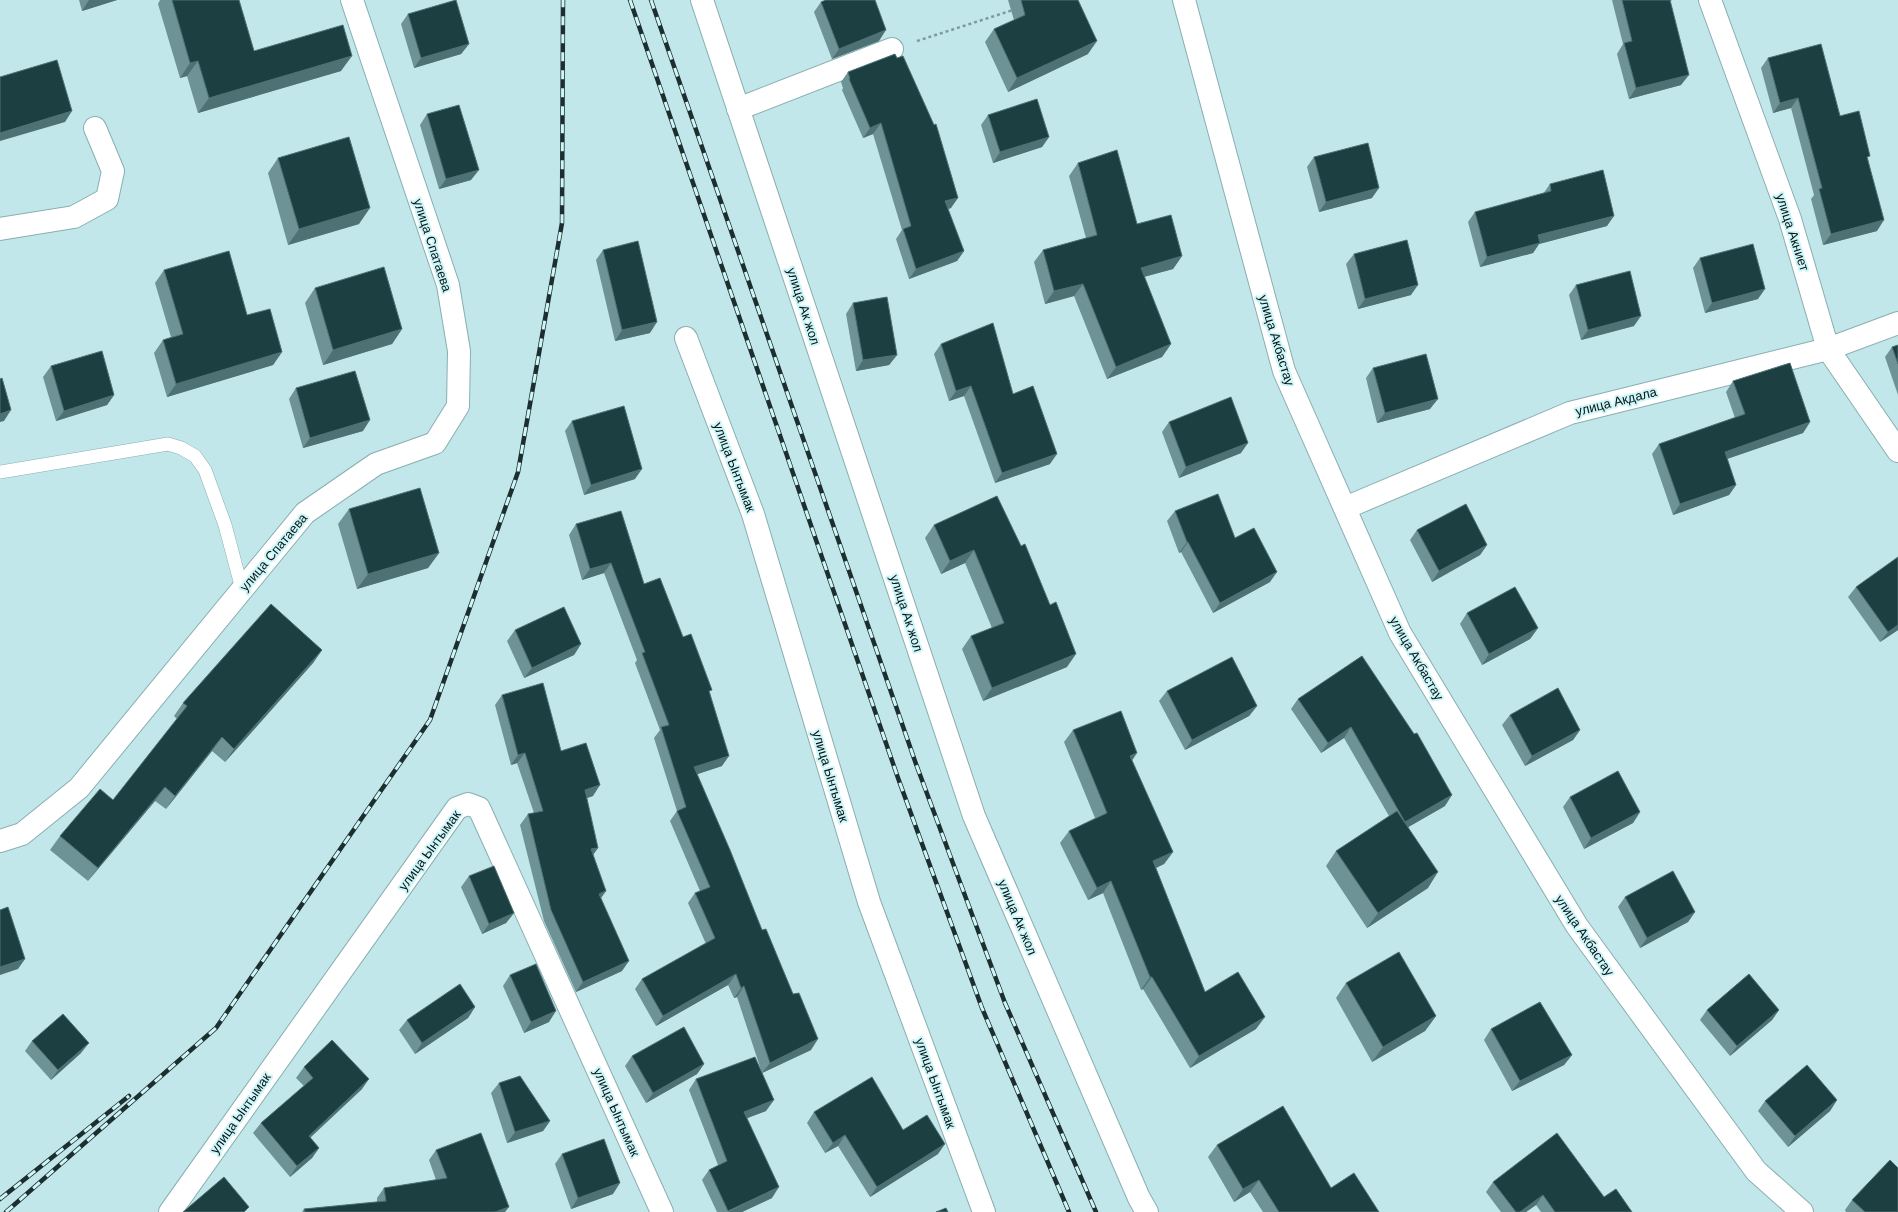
<svg xmlns="http://www.w3.org/2000/svg" width="1898" height="1212" font-family="'DM Sans',sans-serif">
  <rect width="100%" height="100%" fill="#c1e7ea"/>
  <g fill="none" stroke-linecap="round" stroke-linejoin="round">
    <g stroke="#89aeb1" stroke-width="14">
      <path id="lane" d="M 0,472 L 168,444 L 181,448 L 195,456 L 205,470 L 225,525 L 242,589"/>
    </g>
    <g stroke="#89aeb1" stroke-width="24">
      <g id="street">
        <path d="M 702,0 L 974,816 L 1139,1198 L 1147,1212"/>
        <path d="M 1184,0 L 1284,371 L 1400,633 L 1577,926 L 1756,1171 L 1802,1212"/>
        <path d="M 1710,0 L 1790,219 L 1828,349 L 1898,451"/>
        <path d="M 738,109 L 892,49"/>
        <path d="M 0,229 L 74,217 L 107,199 L 113,171 L 95,128"/>
        <path d="M 686,338 L 753,514 L 869,902 L 984,1212"/>
        <path d="M 1345,508 L 1570,413 L 1828,349 L 1898,323"/>
        <path d="M 0,841 L 22,834 L 79,788 L 305,513 L 376,464 L 435,443 L 458,406 L 459,351 L 448,285 L 352,0"/>
        <path d="M 170,1212 L 457,808 L 468,804 L 479,808 L 662,1212"/>
      </g>
    </g>
    <path stroke="#7d9a9c" stroke-width="2.5" stroke-dasharray="3 3" stroke-linecap="butt" d="M 917,41 L 1013,10"/>
    <use href="#lane" stroke="#fff" stroke-width="13"/>
    <use href="#street" stroke="#fff" stroke-width="22"/>
    <g stroke="#1d2e2f" stroke-width="4.5">
      <g id="rail">
        <path d="M 630,0 L 898,778 L 982,1008 L 1069,1212"/>
        <path d="M 651,0 L 916,764 L 1005,1003 L 1096,1212"/>
        <path d="M 0,1199 L 129,1096"/>
        <path d="M 6,1212 L 216,1028 L 430,720 L 518,472 L 562,223 L 563,0"/>
      </g>
    </g>
    <use href="#rail" stroke="#cef5f7" stroke-width="3" stroke-dasharray="9" stroke-linecap="butt"/>
  </g>
  <g fill="#6e9396">
    <path d="M 79,0 L 117,0 L 82,11 Z"/>
    <path d="M 160,0 L 239,0 L 254,51 L 341,71 L 198,113 L 187,76 L 180,78 L 158,4 Z"/>
    <path d="M 824,0 L 875,0 L 879,41 L 832,59 L 814,12 L 821,2 L 824,1 Z"/>
    <path d="M 1008,0 L 1078,0 L 1088,54 L 1008,92 L 985,42 L 994,29 L 1014,20 Z"/>
    <path d="M 1612,0 L 1672,0 L 1670,2 L 1681,85 L 1629,99 L 1617,54 L 1623,44 Z"/>
    <path d="M 408,14 L 469,44 L 461,54 L 414,68 L 401,24 Z"/>
    <path d="M 1768,58 L 1840,116 L 1868,159 L 1877,231 L 1823,245 L 1811,199 L 1814,195 L 1791,108 L 1773,113 L 1761,68 Z"/>
    <path d="M 848,72 L 951,208 L 948,209 L 964,251 L 957,261 L 909,279 L 896,239 L 902,230 L 873,134 L 863,138 L 842,90 L 843,88 L 841,82 Z"/>
    <path d="M 427,114 L 471,180 L 439,189 L 420,125 Z"/>
    <path d="M 988,115 L 1049,137 L 1042,147 L 993,163 L 981,125 Z"/>
    <path d="M 1314,157 L 1372,198 L 1319,212 L 1307,167 Z"/>
    <path d="M 278,158 L 359,224 L 288,245 L 268,173 Z"/>
    <path d="M 1078,163 L 1137,224 L 1182,256 L 1173,269 L 1144,277 L 1171,344 L 1162,357 L 1107,379 L 1074,296 L 1045,304 L 1034,262 L 1043,250 L 1086,238 L 1069,176 Z"/>
    <path d="M 1550,184 L 1607,226 L 1539,244 L 1533,253 L 1480,267 L 1468,222 L 1475,212 L 1543,194 Z"/>
    <path d="M 603,250 L 650,333 L 615,341 L 596,260 Z"/>
    <path d="M 1354,254 L 1411,295 L 1358,309 L 1346,264 Z"/>
    <path d="M 1700,258 L 1758,299 L 1705,313 L 1693,268 Z"/>
    <path d="M 164,270 L 247,315 L 282,352 L 273,365 L 167,397 L 154,353 L 163,340 L 171,337 L 155,283 Z"/>
    <path d="M 1576,285 L 1634,326 L 1581,340 L 1569,295 Z"/>
    <path d="M 315,288 L 402,329 L 392,344 L 323,365 L 305,303 Z"/>
    <path d="M 853,303 L 897,355 L 889,365 L 856,371 L 846,314 Z"/>
    <path d="M 941,344 L 1013,394 L 1050,464 L 995,483 L 964,396 L 949,401 L 934,354 Z"/>
    <path d="M 1898,345 L 1898,395 L 1885,357 L 1892,347 Z"/>
    <path d="M 51,366 L 114,395 L 107,405 L 56,421 L 43,377 Z"/>
    <path d="M 1373,368 L 1430,409 L 1377,423 L 1366,378 Z"/>
    <path d="M 1733,381 L 1810,422 L 1803,433 L 1727,459 L 1736,485 L 1729,495 L 1673,515 L 1652,454 L 1659,444 L 1735,418 L 1726,392 Z"/>
    <path d="M 296,388 L 363,431 L 303,448 L 289,399 Z"/>
    <path d="M 572,421 L 635,479 L 584,495 L 565,431 Z"/>
    <path d="M 1169,422 L 1241,453 L 1179,478 L 1162,432 Z"/>
    <path d="M 997,496 L 1067,667 L 983,701 L 962,649 L 971,636 L 992,628 L 965,563 L 941,574 L 925,538 L 934,525 Z"/>
    <path d="M 349,509 L 439,553 L 428,568 L 357,589 L 338,524 Z"/>
    <path d="M 1175,511 L 1270,582 L 1213,613 L 1181,552 L 1179,553 L 1167,521 Z"/>
    <path d="M 576,524 L 644,584 L 683,637 L 710,693 L 722,766 L 697,774 L 811,1050 L 762,1073 L 737,997 L 734,998 L 728,985 L 656,1026 L 635,989 L 642,979 L 706,944 L 688,903 L 695,893 L 700,891 L 670,821 L 677,811 L 654,738 L 660,730 L 635,663 L 637,660 L 604,573 L 582,580 L 569,535 Z"/>
    <path d="M 1417,530 L 1487,545 L 1480,555 L 1432,582 L 1410,540 Z"/>
    <path d="M 1856,587 L 1898,630 L 1880,642 L 1848,597 Z"/>
    <path d="M 1467,613 L 1538,628 L 1530,639 L 1482,665 L 1460,624 Z"/>
    <path d="M 515,630 L 581,644 L 574,655 L 524,678 L 507,641 Z"/>
    <path d="M 322,650 L 313,663 L 225,762 L 212,751 L 166,809 L 155,801 L 88,881 L 50,850 L 60,836 L 113,800 L 177,719 L 174,716 L 183,703 Z"/>
    <path d="M 1362,656 L 1445,806 L 1408,827 L 1428,888 L 1367,928 L 1326,866 L 1336,851 L 1389,816 L 1344,738 L 1321,753 L 1291,709 L 1298,699 Z"/>
    <path d="M 1167,691 L 1257,706 L 1249,716 L 1185,750 L 1159,701 Z"/>
    <path d="M 502,695 L 561,751 L 593,796 L 587,798 L 593,855 L 601,898 L 622,971 L 576,992 L 544,921 L 520,825 L 528,814 L 534,813 L 517,763 L 511,765 L 495,705 Z"/>
    <path d="M 1510,715 L 1580,730 L 1573,740 L 1525,766 L 1502,725 Z"/>
    <path d="M 1073,730 L 1132,760 L 1173,852 L 1164,864 L 1156,868 L 1205,992 L 1256,1029 L 1190,1068 L 1143,989 L 1141,990 L 1103,893 L 1088,900 L 1060,843 L 1069,831 L 1095,818 L 1064,742 Z"/>
    <path d="M 1570,797 L 1640,812 L 1633,823 L 1584,849 L 1563,807 Z"/>
    <path d="M 469,876 L 514,913 L 506,923 L 482,934 L 461,887 Z"/>
    <path d="M 1625,897 L 1695,912 L 1688,922 L 1640,948 L 1618,907 Z"/>
    <path d="M 510,975 L 549,1022 L 524,1033 L 503,986 Z"/>
    <path d="M 1346,983 L 1436,1016 L 1425,1031 L 1372,1062 L 1336,998 Z"/>
    <path d="M 475,1007 L 468,1018 L 415,1054 L 399,1030 L 407,1020 Z"/>
    <path d="M 1707,1010 L 1779,1010 L 1772,1020 L 1730,1056 L 1700,1020 Z"/>
    <path d="M 1491,1029 L 1572,1055 L 1564,1065 L 1512,1091 L 1484,1040 Z"/>
    <path d="M 32,1041 L 81,1053 L 51,1080 L 25,1051 Z"/>
    <path d="M 632,1056 L 704,1064 L 697,1074 L 646,1103 L 625,1066 Z"/>
    <path d="M 304,1067 L 362,1089 L 310,1138 L 319,1148 L 312,1158 L 290,1177 L 253,1133 L 261,1123 L 304,1086 L 296,1078 Z"/>
    <path d="M 696,1079 L 766,1111 L 747,1118 L 772,1198 L 742,1212 L 717,1212 L 702,1180 L 709,1170 L 718,1165 L 689,1090 Z"/>
    <path d="M 499,1083 L 550,1121 L 543,1131 L 507,1143 L 491,1093 Z"/>
    <path d="M 1837,1100 L 1830,1111 L 1788,1147 L 1758,1111 L 1765,1101 Z"/>
    <path d="M 814,1112 L 903,1130 L 938,1154 L 870,1197 L 838,1146 L 825,1153 L 807,1123 Z"/>
    <path d="M 1217,1145 L 1331,1188 L 1379,1212 L 1263,1212 L 1250,1192 L 1234,1202 L 1208,1157 Z"/>
    <path d="M 436,1150 L 505,1212 L 302,1212 L 304,1209 L 377,1202 L 377,1198 L 384,1188 L 436,1180 L 429,1160 Z"/>
    <path d="M 562,1154 L 613,1194 L 571,1209 L 555,1164 Z"/>
    <path d="M 1493,1182 L 1604,1197 L 1632,1212 L 1541,1212 L 1536,1205 L 1526,1212 L 1501,1212 L 1486,1192 Z"/>
    <path d="M 1852,1200 L 1898,1212 L 1846,1212 L 1845,1210 Z"/>
  </g>
  <g fill="#4e7174">
    <path d="M 89,0 L 117,0 L 82,11 Z"/>
    <path d="M 886,30 L 879,41 L 832,59 L 839,49 Z"/>
    <path d="M 1097,41 L 1088,54 L 1008,92 L 1017,78 Z"/>
    <path d="M 469,44 L 461,54 L 414,68 L 421,58 Z"/>
    <path d="M 352,56 L 341,71 L 198,113 L 209,98 Z"/>
    <path d="M 198,61 L 187,76 L 180,78 L 190,63 Z"/>
    <path d="M 1689,75 L 1681,85 L 1629,99 L 1636,88 Z"/>
    <path d="M 1798,98 L 1791,108 L 1773,113 L 1780,103 Z"/>
    <path d="M 72,111 L 65,122 L 0,141 L 0,133 Z"/>
    <path d="M 881,123 L 873,134 L 863,138 L 870,128 Z"/>
    <path d="M 1049,137 L 1042,147 L 993,163 L 1000,152 Z"/>
    <path d="M 479,170 L 471,180 L 439,189 L 446,179 Z"/>
    <path d="M 1379,188 L 1372,198 L 1319,212 L 1326,202 Z"/>
    <path d="M 958,198 L 951,208 L 938,212 L 945,201 Z"/>
    <path d="M 370,208 L 359,224 L 288,245 L 299,229 Z"/>
    <path d="M 1614,216 L 1607,226 L 1539,244 L 1533,253 L 1480,267 L 1487,257 L 1538,235 Z"/>
    <path d="M 1884,220 L 1877,231 L 1823,245 L 1831,234 Z"/>
    <path d="M 964,251 L 957,261 L 909,279 L 916,269 Z"/>
    <path d="M 1182,256 L 1173,269 L 1132,280 L 1141,268 Z"/>
    <path d="M 1083,284 L 1074,296 L 1045,304 L 1054,291 Z"/>
    <path d="M 1418,285 L 1411,295 L 1358,309 L 1365,299 Z"/>
    <path d="M 1765,289 L 1758,299 L 1705,313 L 1712,303 Z"/>
    <path d="M 1641,316 L 1634,326 L 1581,340 L 1588,330 Z"/>
    <path d="M 657,322 L 650,333 L 615,341 L 622,330 Z"/>
    <path d="M 402,329 L 392,344 L 323,365 L 333,350 Z"/>
    <path d="M 1171,344 L 1162,357 L 1107,379 L 1116,367 Z"/>
    <path d="M 282,352 L 273,365 L 167,397 L 176,384 Z"/>
    <path d="M 897,355 L 889,365 L 856,371 L 863,360 Z"/>
    <path d="M 971,386 L 964,396 L 949,401 L 956,391 Z"/>
    <path d="M 114,395 L 107,405 L 56,421 L 64,411 Z"/>
    <path d="M 1438,399 L 1430,409 L 1377,423 L 1385,413 Z"/>
    <path d="M 11,410 L 4,421 L 0,422 L 0,414 Z"/>
    <path d="M 370,420 L 363,431 L 303,448 L 310,438 Z"/>
    <path d="M 1810,422 L 1803,433 L 1718,462 L 1725,452 Z"/>
    <path d="M 1248,443 L 1241,453 L 1179,478 L 1186,467 Z"/>
    <path d="M 1057,454 L 1050,464 L 995,483 L 1002,473 Z"/>
    <path d="M 642,469 L 635,479 L 584,495 L 591,485 Z"/>
    <path d="M 1736,485 L 1729,495 L 1673,515 L 1680,504 Z"/>
    <path d="M 1187,542 L 1188,542 L 1181,552 L 1179,553 Z"/>
    <path d="M 1487,545 L 1480,555 L 1432,582 L 1439,571 Z"/>
    <path d="M 974,550 L 965,563 L 941,574 L 950,561 Z"/>
    <path d="M 439,553 L 428,568 L 357,589 L 368,574 Z"/>
    <path d="M 611,563 L 604,573 L 582,580 L 590,569 Z"/>
    <path d="M 1277,572 L 1270,582 L 1213,613 L 1220,603 Z"/>
    <path d="M 1898,625 L 1898,630 L 1880,642 L 1888,632 Z"/>
    <path d="M 1538,628 L 1530,639 L 1482,665 L 1489,654 Z"/>
    <path d="M 581,644 L 574,655 L 524,678 L 532,668 Z"/>
    <path d="M 322,650 L 313,663 L 225,762 L 234,749 Z"/>
    <path d="M 1076,654 L 1067,667 L 983,701 L 992,688 Z"/>
    <path d="M 1257,706 L 1249,716 L 1185,750 L 1192,740 Z"/>
    <path d="M 1351,727 L 1344,738 L 1321,753 L 1328,743 Z"/>
    <path d="M 1580,730 L 1573,740 L 1525,766 L 1532,756 Z"/>
    <path d="M 222,737 L 212,751 L 166,809 L 175,796 Z"/>
    <path d="M 525,753 L 517,763 L 511,765 L 518,755 Z"/>
    <path d="M 1137,753 L 1129,765 L 1130,756 Z"/>
    <path d="M 729,756 L 722,766 L 686,778 L 694,767 Z"/>
    <path d="M 600,785 L 593,796 L 578,801 L 585,790 Z"/>
    <path d="M 165,787 L 155,801 L 88,881 L 98,868 Z"/>
    <path d="M 1452,795 L 1445,806 L 1398,833 L 1405,822 Z"/>
    <path d="M 1640,812 L 1633,823 L 1584,849 L 1591,838 Z"/>
    <path d="M 598,848 L 591,858 L 591,849 Z"/>
    <path d="M 1173,852 L 1164,864 L 1145,873 L 1153,861 Z"/>
    <path d="M 1438,872 L 1428,888 L 1367,928 L 1378,913 Z"/>
    <path d="M 1111,881 L 1103,893 L 1088,900 L 1097,888 Z"/>
    <path d="M 606,891 L 599,901 L 599,894 Z"/>
    <path d="M 1695,912 L 1688,922 L 1640,948 L 1647,938 Z"/>
    <path d="M 514,913 L 506,923 L 482,934 L 489,924 Z"/>
    <path d="M 25,959 L 18,969 L 0,975 L 0,967 Z"/>
    <path d="M 629,961 L 622,971 L 576,992 L 583,982 Z"/>
    <path d="M 736,974 L 728,985 L 656,1026 L 663,1016 Z"/>
    <path d="M 1150,977 L 1152,977 L 1143,989 L 1141,990 Z"/>
    <path d="M 744,986 L 737,997 L 734,998 L 741,988 Z"/>
    <path d="M 475,1007 L 468,1018 L 415,1054 L 422,1043 Z"/>
    <path d="M 1779,1010 L 1772,1020 L 1730,1056 L 1737,1046 Z"/>
    <path d="M 556,1011 L 549,1022 L 524,1033 L 531,1022 Z"/>
    <path d="M 1436,1016 L 1425,1031 L 1372,1062 L 1383,1047 Z"/>
    <path d="M 1265,1017 L 1256,1029 L 1190,1068 L 1199,1056 Z"/>
    <path d="M 818,1039 L 811,1050 L 762,1073 L 770,1063 Z"/>
    <path d="M 89,1043 L 81,1053 L 51,1080 L 58,1070 Z"/>
    <path d="M 1572,1055 L 1564,1065 L 1512,1091 L 1520,1081 Z"/>
    <path d="M 704,1064 L 697,1074 L 646,1103 L 653,1093 Z"/>
    <path d="M 369,1079 L 362,1089 L 301,1146 L 309,1136 Z"/>
    <path d="M 774,1100 L 766,1111 L 737,1122 L 744,1112 Z"/>
    <path d="M 1837,1100 L 1830,1111 L 1788,1147 L 1795,1136 Z"/>
    <path d="M 550,1121 L 543,1131 L 507,1143 L 515,1132 Z"/>
    <path d="M 845,1135 L 838,1146 L 825,1153 L 833,1143 Z"/>
    <path d="M 945,1144 L 938,1154 L 870,1197 L 877,1187 Z"/>
    <path d="M 319,1148 L 312,1158 L 290,1177 L 297,1166 Z"/>
    <path d="M 1259,1180 L 1250,1192 L 1234,1202 L 1243,1189 Z"/>
    <path d="M 620,1183 L 613,1194 L 571,1209 L 578,1198 Z"/>
    <path d="M 779,1187 L 772,1198 L 742,1212 L 728,1212 Z"/>
    <path d="M 1543,1195 L 1536,1205 L 1526,1212 L 1520,1212 Z"/>
    <path d="M 509,1207 L 505,1212 L 495,1212 Z"/>
  </g>
  <g fill="#1c3f41" stroke="#4e7174">
    <path d="M 172,0 L 239,0 L 254,51 L 343,25 L 352,56 L 209,98 L 198,61 L 190,63 Z"/>
    <path d="M 456,0 L 469,44 L 421,58 L 408,14 Z"/>
    <path d="M 826,0 L 875,0 L 886,30 L 839,49 L 821,2 Z"/>
    <path d="M 1021,0 L 1078,0 L 1097,41 L 1017,78 L 994,29 L 1025,15 Z"/>
    <path d="M 1622,0 L 1670,0 L 1689,75 L 1636,88 L 1624,43 L 1632,41 Z"/>
    <path d="M 1821,44 L 1840,116 L 1859,111 L 1870,156 L 1867,157 L 1884,220 L 1831,234 L 1819,189 L 1822,188 L 1798,98 L 1780,103 L 1768,58 Z"/>
    <path d="M 895,54 L 897,58 L 903,56 L 934,125 L 936,124 L 958,198 L 945,201 L 964,251 L 916,269 L 903,229 L 911,226 L 881,123 L 870,128 L 849,79 L 850,79 L 848,72 Z"/>
    <path d="M 57,60 L 72,111 L 0,133 L 0,77 Z"/>
    <path d="M 1037,99 L 1049,137 L 1000,152 L 988,115 Z"/>
    <path d="M 459,105 L 479,170 L 446,179 L 427,114 Z"/>
    <path d="M 349,137 L 370,208 L 299,229 L 278,158 Z"/>
    <path d="M 1368,143 L 1379,188 L 1326,202 L 1314,157 Z"/>
    <path d="M 1117,150 L 1137,224 L 1171,215 L 1182,256 L 1141,268 L 1171,344 L 1116,367 L 1083,284 L 1054,291 L 1043,250 L 1097,235 L 1078,163 Z"/>
    <path d="M 1603,170 L 1614,216 L 1538,235 L 1540,243 L 1487,257 L 1475,212 L 1551,191 L 1550,184 Z"/>
    <path d="M 1407,240 L 1418,285 L 1365,299 L 1354,254 Z"/>
    <path d="M 638,241 L 657,322 L 622,330 L 603,250 Z"/>
    <path d="M 1753,244 L 1765,289 L 1712,303 L 1700,258 Z"/>
    <path d="M 229,251 L 247,315 L 270,309 L 282,352 L 176,384 L 163,340 L 183,334 L 164,270 Z"/>
    <path d="M 384,267 L 402,329 L 333,350 L 315,288 Z"/>
    <path d="M 1630,271 L 1641,316 L 1588,330 L 1576,285 Z"/>
    <path d="M 887,297 L 897,355 L 863,360 L 853,303 Z"/>
    <path d="M 993,323 L 1013,394 L 1033,386 L 1057,454 L 1002,473 L 971,386 L 956,391 L 941,344 Z"/>
    <path d="M 1898,345 L 1898,364 L 1892,347 Z"/>
    <path d="M 102,351 L 114,395 L 64,411 L 51,366 Z"/>
    <path d="M 1426,354 L 1438,399 L 1385,413 L 1373,368 Z"/>
    <path d="M 1790,363 L 1810,422 L 1725,452 L 1736,485 L 1680,504 L 1659,444 L 1745,414 L 1733,381 Z"/>
    <path d="M 355,371 L 370,420 L 310,438 L 296,388 Z"/>
    <path d="M 2,378 L 11,410 L 0,414 L 0,379 Z"/>
    <path d="M 1231,397 L 1248,443 L 1186,467 L 1169,422 Z"/>
    <path d="M 624,406 L 642,469 L 591,485 L 572,421 Z"/>
    <path d="M 420,488 L 439,553 L 368,574 L 349,509 Z"/>
    <path d="M 1218,494 L 1235,538 L 1254,528 L 1277,572 L 1220,603 L 1188,542 L 1187,542 L 1175,511 Z"/>
    <path d="M 997,496 L 1021,546 L 1025,544 L 1050,605 L 1056,602 L 1076,654 L 992,688 L 971,636 L 1004,623 L 974,550 L 950,561 L 934,525 Z"/>
    <path d="M 1466,504 L 1487,545 L 1439,571 L 1417,530 Z"/>
    <path d="M 621,511 L 644,584 L 660,578 L 683,637 L 691,634 L 712,690 L 709,691 L 729,756 L 694,767 L 730,850 L 762,930 L 766,929 L 793,994 L 799,993 L 818,1039 L 770,1063 L 744,986 L 741,988 L 736,974 L 663,1016 L 642,979 L 715,938 L 695,893 L 710,887 L 677,811 L 686,807 L 661,727 L 669,725 L 642,653 L 645,652 L 611,563 L 590,569 L 576,524 Z"/>
    <path d="M 1898,557 L 1898,625 L 1888,632 L 1856,587 Z"/>
    <path d="M 1515,587 L 1538,628 L 1489,654 L 1467,613 Z"/>
    <path d="M 271,604 L 322,650 L 234,749 L 222,737 L 175,796 L 165,787 L 98,868 L 60,836 L 100,789 L 113,800 L 187,706 L 183,703 Z"/>
    <path d="M 564,607 L 581,644 L 532,668 L 515,630 Z"/>
    <path d="M 1362,656 L 1414,734 L 1417,733 L 1452,795 L 1405,822 L 1351,727 L 1328,743 L 1298,699 Z"/>
    <path d="M 1232,657 L 1257,706 L 1192,740 L 1167,691 Z"/>
    <path d="M 543,683 L 561,751 L 586,743 L 600,785 L 585,790 L 598,848 L 591,849 L 606,891 L 599,894 L 629,961 L 583,982 L 551,910 L 528,814 L 543,811 L 525,753 L 518,755 L 502,695 Z"/>
    <path d="M 1558,688 L 1580,730 L 1532,756 L 1510,715 Z"/>
    <path d="M 1121,711 L 1137,753 L 1130,756 L 1173,852 L 1153,861 L 1205,992 L 1238,972 L 1265,1017 L 1199,1056 L 1152,977 L 1150,977 L 1111,881 L 1097,888 L 1069,831 L 1107,813 L 1073,730 Z"/>
    <path d="M 1618,771 L 1640,812 L 1591,838 L 1570,797 Z"/>
    <path d="M 1397,811 L 1438,872 L 1378,913 L 1336,851 Z"/>
    <path d="M 494,866 L 514,913 L 489,924 L 469,876 Z"/>
    <path d="M 1673,871 L 1695,912 L 1647,938 L 1625,897 Z"/>
    <path d="M 8,907 L 25,959 L 0,967 L 0,910 Z"/>
    <path d="M 1399,952 L 1436,1016 L 1383,1047 L 1346,983 Z"/>
    <path d="M 536,964 L 556,1011 L 531,1022 L 510,975 Z"/>
    <path d="M 1749,974 L 1779,1010 L 1737,1046 L 1707,1010 Z"/>
    <path d="M 460,984 L 475,1007 L 422,1043 L 407,1020 Z"/>
    <path d="M 1540,1002 L 1572,1055 L 1520,1081 L 1491,1029 Z"/>
    <path d="M 63,1014 L 89,1043 L 58,1070 L 32,1041 Z"/>
    <path d="M 684,1027 L 704,1064 L 653,1093 L 632,1056 Z"/>
    <path d="M 332,1040 L 369,1079 L 309,1136 L 319,1148 L 297,1166 L 261,1123 L 313,1078 L 304,1067 Z"/>
    <path d="M 755,1057 L 774,1100 L 744,1112 L 779,1187 L 728,1211 L 709,1170 L 727,1161 L 696,1079 Z"/>
    <path d="M 1807,1065 L 1837,1100 L 1795,1136 L 1765,1101 Z"/>
    <path d="M 520,1076 L 550,1121 L 515,1132 L 499,1083 Z"/>
    <path d="M 872,1077 L 903,1130 L 927,1115 L 945,1144 L 877,1187 L 845,1135 L 833,1143 L 814,1112 Z"/>
    <path d="M 1283,1106 L 1331,1188 L 1354,1173 L 1379,1212 L 1279,1212 L 1259,1180 L 1243,1189 L 1217,1145 Z"/>
    <path d="M 481,1133 L 509,1207 L 495,1212 L 305,1212 L 304,1209 L 386,1201 L 384,1188 L 447,1178 L 436,1150 Z"/>
    <path d="M 1557,1133 L 1604,1197 L 1616,1189 L 1632,1212 L 1555,1212 L 1543,1195 L 1520,1212 L 1516,1212 L 1493,1182 Z"/>
    <path d="M 604,1139 L 620,1183 L 578,1198 L 562,1154 Z"/>
    <path d="M 1890,1160 L 1898,1168 L 1898,1212 L 1865,1212 L 1852,1200 Z"/>
    <path d="M 224,1177 L 249,1207 L 244,1212 L 183,1212 Z"/>
    <path d="M 946,1208 L 948,1212 L 936,1212 Z"/>
  </g>
  <g text-anchor="middle" stroke-width="4" stroke-linejoin="round" paint-order="stroke">
    <g font-size="13" fill="#061415" stroke="#cef5f7">
      <text transform="translate(1793 232) rotate(72)" y="5">улица Акниет</text>
      <text transform="translate(433 245) rotate(72)" y="5">улица Спатаева</text>
      <text transform="translate(804 306) rotate(72)" y="5">улица Ак жол</text>
      <text transform="translate(1277 340) rotate(73)" y="5">улица Акбастау</text>
      <text transform="translate(1616 401) rotate(-14)" y="5">улица Акдала</text>
      <text transform="translate(735 467) rotate(69)" y="5">улица Ынтымак</text>
      <text transform="translate(273 552) rotate(-50)" y="5">улица Спатаева</text>
      <text transform="translate(907 613) rotate(72)" y="5">улица Ак жол</text>
      <text transform="translate(1417 658) rotate(60)" y="5">улица Акбастау</text>
      <text transform="translate(831 776) rotate(73)" y="5">улица Ынтымак</text>
      <text transform="translate(429 850) rotate(-54)" y="5">улица Ынтымак</text>
      <text transform="translate(1018 917) rotate(67)" y="5">улица Ак жол</text>
      <text transform="translate(1585 935) rotate(56)" y="5">улица Акбастау</text>
      <text transform="translate(936 1083) rotate(70)" y="5">улица Ынтымак</text>
      <text transform="translate(617 1112) rotate(66)" y="5">улица Ынтымак</text>
      <text transform="translate(240 1113) rotate(-55)" y="5">улица Ынтымак</text>
    </g>
  </g>
</svg>
